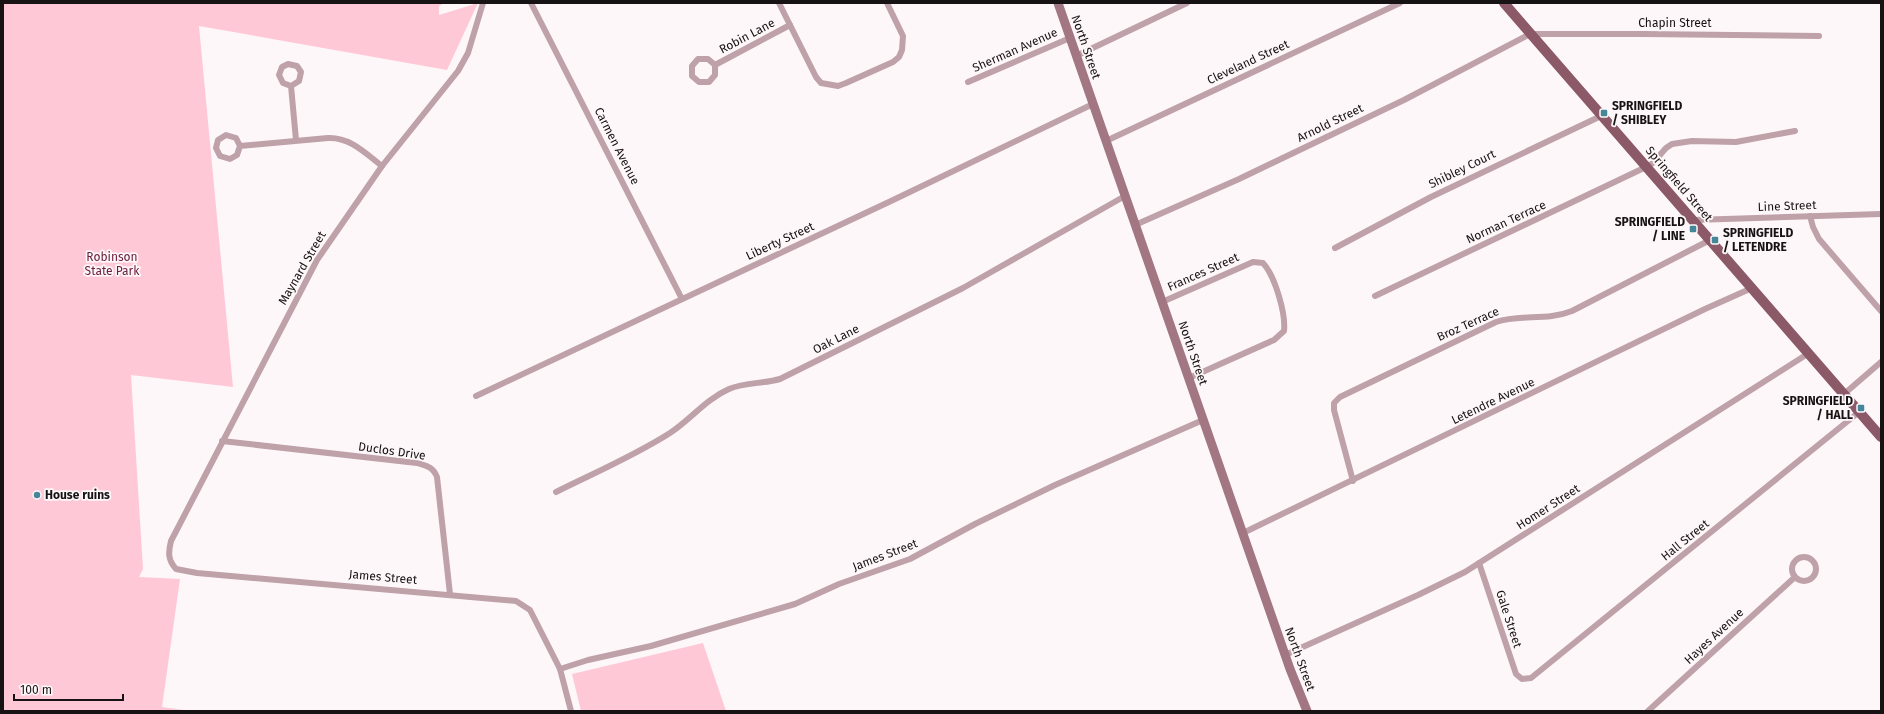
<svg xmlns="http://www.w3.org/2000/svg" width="1884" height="714" font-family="'Fira Sans',sans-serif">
  <rect width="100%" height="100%" fill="#fef7f9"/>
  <g fill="#ffc8d7">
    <path d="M 3,3 L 444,3 L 439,6 L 439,15 L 478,3 L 447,70 L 199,26 L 233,387 L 131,375 L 143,569 L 139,577 L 180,579 L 162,707 L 191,711 L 3,711 Z"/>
    <path d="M 703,643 L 726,711 L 581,711 L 572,674 Z"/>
  </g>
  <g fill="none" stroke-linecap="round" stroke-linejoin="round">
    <g stroke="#bfa1a9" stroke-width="6">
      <path d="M 483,3 L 468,53 L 458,71 L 382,166 L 317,260 L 171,541 C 168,553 168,560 176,569 L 197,573 L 516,601 L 530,610 L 560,669 L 571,711"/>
      <path d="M 531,3 L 682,299"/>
      <path d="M 779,3 L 816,77 L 821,83 L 838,86 L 846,83 L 893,62 L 899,57 L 902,50 L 903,36 L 887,3"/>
      <path d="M 1076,56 L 1187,3"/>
      <path d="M 715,65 L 715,75 L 709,82 L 699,82 L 692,76 L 692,66 L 698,59 L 708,59 L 715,65 L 790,25"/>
      <path d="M 968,82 L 1070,38"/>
      <path d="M 291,86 L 299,81 L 301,72 L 297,66 L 288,64 L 282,67 L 279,75 L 283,83 L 291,86 L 296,140"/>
      <path d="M 1106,141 L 1400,3"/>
      <path d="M 240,146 L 237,155 L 230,159 L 220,156 L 216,148 L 218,140 L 226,135 L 236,138 L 240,146 L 328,138 C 350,137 365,153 382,166"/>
      <path d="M 1810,216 L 1813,227 L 1819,239 L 1881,311"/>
      <path d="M 1693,220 L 1881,214"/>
      <path d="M 1135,225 L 1239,179 L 1404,100 L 1530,34 L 1643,34 L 1819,36"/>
      <path d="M 1335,248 L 1431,197 L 1601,116"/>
      <path d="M 1375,296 L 1646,167 L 1653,163 L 1666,148 L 1672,144 L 1692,141 L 1736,142 L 1795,131"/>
      <path d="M 1162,302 L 1253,262 L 1263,263 C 1275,276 1286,314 1284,331 L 1274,340 L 1189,378"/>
      <path d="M 1844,394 L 1881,362"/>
      <path d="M 476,396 L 891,201 L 1093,104"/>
      <path d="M 222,441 L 417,463 C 427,466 433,467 437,477 L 450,594"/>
      <path d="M 1353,481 L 1334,410 L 1334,403 L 1340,397 L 1496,322 C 1521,314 1547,321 1572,311 L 1710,240"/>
      <path d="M 556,492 C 594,473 634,456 670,433 C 691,419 706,399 729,389 C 745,382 763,384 780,379 L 963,288 L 1125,196"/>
      <path d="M 1243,533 L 1705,309 L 1752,288"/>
      <circle cx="1804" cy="569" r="12"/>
      <path d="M 1479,563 L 1516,674 L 1522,679 L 1531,678 L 1859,412"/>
      <path d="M 1285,655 L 1418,595 L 1465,572 L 1809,353"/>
      <path d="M 560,669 L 588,660 L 651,646 L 795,604 L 839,584 L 910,559 L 975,524 L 1055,485 L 1203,420"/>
      <path d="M 1648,711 L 1795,577"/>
    </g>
    <path stroke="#a27783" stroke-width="9" d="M 1058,3 L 1290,669 L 1307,711"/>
    <path stroke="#8b5968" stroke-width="10" d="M 1504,3 L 1881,437"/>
  </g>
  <g fill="#458699" stroke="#fef7f9" stroke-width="1.5">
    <rect x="1600" y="109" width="8" height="8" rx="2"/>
    <rect x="1689" y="225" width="8" height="8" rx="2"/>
    <rect x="1711" y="236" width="8" height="8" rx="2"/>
    <rect x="1857" y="404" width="8" height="8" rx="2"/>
    <circle cx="37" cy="495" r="4"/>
  </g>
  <g text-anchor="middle" stroke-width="3.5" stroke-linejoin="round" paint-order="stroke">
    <g font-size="12" fill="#171213" stroke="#fef7f9">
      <text x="1675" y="27">Chapin Street</text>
      <text transform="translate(747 36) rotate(-28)" y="4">Robin Lane</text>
      <text transform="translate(1086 47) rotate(71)" y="4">North Street</text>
      <text transform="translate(1015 50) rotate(-24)" y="4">Sherman Avenue</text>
      <text transform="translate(1248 62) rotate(-25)" y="4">Cleveland Street</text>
      <text transform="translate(1330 123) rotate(-26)" y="4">Arnold Street</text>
      <text transform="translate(617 146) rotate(63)" y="4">Carmen Avenue</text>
      <text transform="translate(1462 169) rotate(-26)" y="4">Shibley Court</text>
      <text transform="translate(1679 184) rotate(49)" y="4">Springfield Street</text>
      <text transform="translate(1787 206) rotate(-2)" y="4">Line Street</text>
      <text transform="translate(1506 222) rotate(-25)" y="4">Norman Terrace</text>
      <text transform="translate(780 241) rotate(-25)" y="4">Liberty Street</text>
      <text transform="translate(302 268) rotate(-60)" y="4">Maynard Street</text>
      <text transform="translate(1203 272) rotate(-24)" y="4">Frances Street</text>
      <text transform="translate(1468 324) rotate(-24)" y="4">Broz Terrace</text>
      <text transform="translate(836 339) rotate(-27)" y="4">Oak Lane</text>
      <text transform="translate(1193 353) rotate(71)" y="4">North Street</text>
      <text transform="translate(1493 401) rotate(-26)" y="4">Letendre Avenue</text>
      <text transform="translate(392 451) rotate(8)" y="4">Duclos Drive</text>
      <text transform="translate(1548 507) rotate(-33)" y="4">Homer Street</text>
      <text transform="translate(1685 540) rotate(-39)" y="4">Hall Street</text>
      <text transform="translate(885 555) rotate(-21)" y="4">James Street</text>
      <text transform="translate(383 577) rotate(5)" y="4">James Street</text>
      <text transform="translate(1509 619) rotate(72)" y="4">Gale Street</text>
      <text transform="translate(1714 636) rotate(-43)" y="4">Hayes Avenue</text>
      <text transform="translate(1300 659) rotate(70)" y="4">North Street</text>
    </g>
    <g font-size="12" font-weight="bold" fill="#171213" stroke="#fef7f9" text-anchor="start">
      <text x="1612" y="110">SPRINGFIELD<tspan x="1612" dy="14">/ SHIBLEY</tspan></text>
      <text x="1685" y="226" text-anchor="end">SPRINGFIELD<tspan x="1685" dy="14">/ LINE</tspan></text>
      <text x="1723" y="237">SPRINGFIELD<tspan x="1723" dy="14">/ LETENDRE</tspan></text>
      <text x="1853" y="405" text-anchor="end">SPRINGFIELD<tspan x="1853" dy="14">/ HALL</tspan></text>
      <text x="45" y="499">House ruins</text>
    </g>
    <g font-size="12" fill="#6d203e" stroke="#fef7f9">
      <text x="112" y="261">Robinson<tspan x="112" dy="14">State Park</tspan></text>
    </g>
  </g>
  <rect width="1884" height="714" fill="none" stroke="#171213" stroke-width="8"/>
  <path d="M14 694v6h109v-6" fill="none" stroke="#171213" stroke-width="2"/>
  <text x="20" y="694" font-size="12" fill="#171213" stroke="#fef7f9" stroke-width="3" paint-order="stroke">100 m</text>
</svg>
